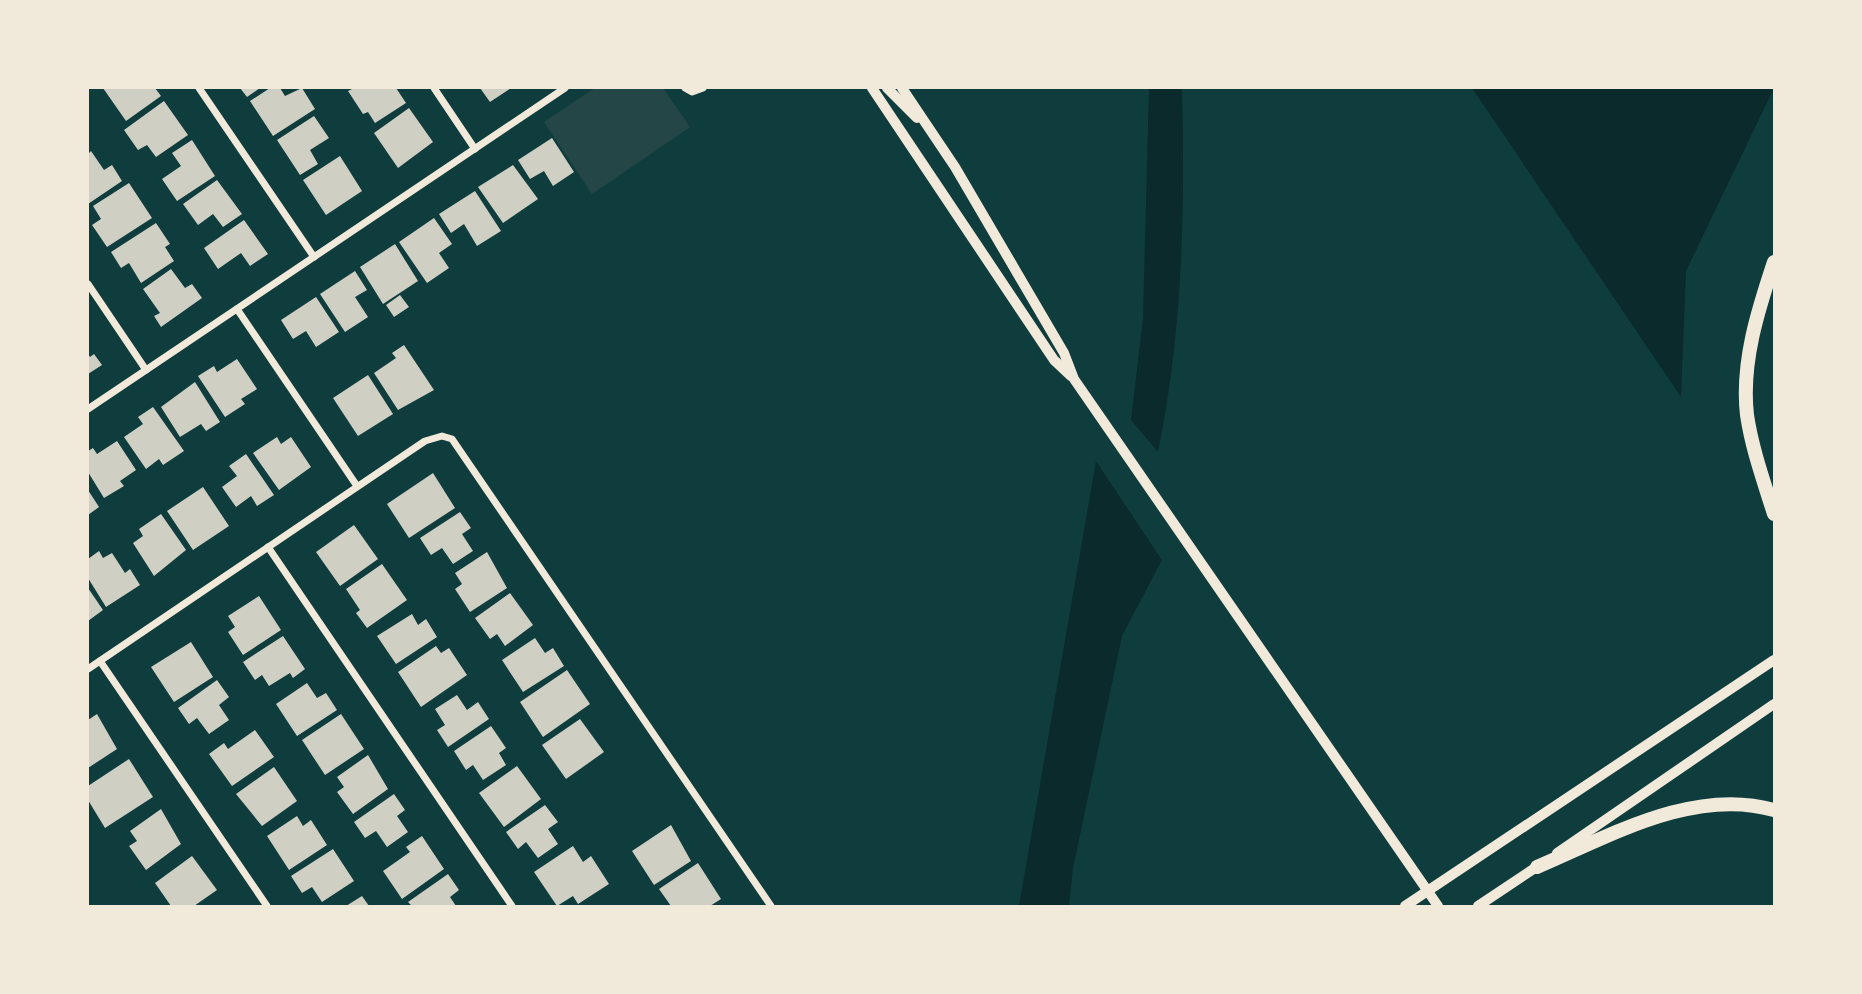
<svg xmlns="http://www.w3.org/2000/svg" width="1862" height="994" font-family="'Nunito Sans',sans-serif">
  <rect width="100%" height="100%" fill="#0f3d3e"/>
  <path fill="#244646" d="M 595,88 L 663,88 L 690,127 L 592,194 L 544,122 Z"/>
  <g fill="#0a2a2b">
    <path d="M 1149,88 L 1182,88 C 1185,211 1183,330 1158,452 L 1131,420 L 1143,318 Z"/>
    <path d="M 1472,88 L 1774,88 L 1686,271 L 1681,397 Z"/>
    <path d="M 1096,461 L 1162,560 L 1122,636 L 1073,868 L 1069,906 L 1019,906 Z"/>
  </g>
  <g fill="#cfcfc3">
    <path d="M 103,88 L 155,88 L 161,96 L 126,121 Z"/>
    <path d="M 240,88 L 260,88 L 247,97 Z"/>
    <path d="M 270,88 L 280,88 L 285,96 L 302,88 L 315,109 L 273,136 L 250,101 Z"/>
    <path d="M 354,88 L 396,88 L 406,103 L 375,123 L 368,112 L 363,114 L 348,91 Z"/>
    <path d="M 480,88 L 511,88 L 490,102 Z"/>
    <path d="M 164,101 L 188,135 L 156,157 L 147,145 L 138,150 L 124,130 Z"/>
    <path d="M 409,108 L 433,142 L 398,168 L 374,133 Z"/>
    <path d="M 314,116 L 329,138 L 310,150 L 318,164 L 300,175 L 277,140 Z"/>
    <path d="M 552,138 L 574,172 L 553,186 L 544,171 L 530,179 L 518,160 Z"/>
    <path d="M 192,140 L 215,176 L 177,201 L 162,179 L 181,166 L 172,153 Z"/>
    <path d="M 91,151 L 104,170 L 112,165 L 122,181 L 88,204 L 88,154 Z"/>
    <path d="M 340,156 L 362,191 L 326,215 L 303,180 Z"/>
    <path d="M 513,165 L 538,199 L 503,223 L 478,187 Z"/>
    <path d="M 217,180 L 242,214 L 223,227 L 213,214 L 198,225 L 183,204 Z"/>
    <path d="M 129,183 L 152,218 L 107,247 L 92,225 L 101,219 L 93,206 Z"/>
    <path d="M 475,191 L 501,231 L 477,246 L 464,224 L 451,233 L 439,214 Z"/>
    <path d="M 434,218 L 452,244 L 439,253 L 449,268 L 427,283 L 399,242 Z"/>
    <path d="M 244,220 L 268,254 L 250,266 L 241,253 L 218,269 L 204,248 Z"/>
    <path d="M 156,223 L 170,244 L 165,247 L 174,261 L 141,283 L 129,263 L 121,268 L 111,252 Z"/>
    <path d="M 395,244 L 418,281 L 383,304 L 360,267 Z"/>
    <path d="M 171,269 L 185,288 L 192,284 L 202,298 L 161,327 L 154,316 L 160,313 L 143,289 Z"/>
    <path d="M 355,271 L 367,290 L 355,297 L 368,317 L 345,332 L 320,294 Z"/>
    <path d="M 400,295 L 409,307 L 394,317 L 386,305 Z"/>
    <path d="M 316,297 L 339,332 L 316,347 L 306,331 L 293,339 L 281,320 Z"/>
    <path d="M 404,345 L 434,390 L 398,410 L 374,373 L 396,358 L 392,353 Z"/>
    <path d="M 88,354 L 90,357 L 94,354 L 102,365 L 88,374 Z"/>
    <path d="M 237,359 L 257,389 L 241,399 L 245,404 L 225,417 L 198,376 L 214,366 L 217,372 Z"/>
    <path d="M 368,375 L 393,414 L 358,436 L 333,398 Z"/>
    <path d="M 195,382 L 220,422 L 206,431 L 201,424 L 180,437 L 161,407 Z"/>
    <path d="M 153,407 L 184,451 L 163,465 L 159,459 L 146,469 L 124,437 L 143,424 L 138,417 Z"/>
    <path d="M 277,437 L 281,444 L 291,437 L 311,467 L 279,490 L 253,453 Z"/>
    <path d="M 117,441 L 136,470 L 120,481 L 124,486 L 104,498 L 88,472 L 88,451 L 93,448 L 97,454 Z"/>
    <path d="M 246,454 L 274,495 L 257,506 L 251,496 L 236,507 L 222,487 L 237,476 L 229,466 Z"/>
    <path d="M 433,473 L 455,508 L 409,538 L 387,504 Z"/>
    <path d="M 203,487 L 229,526 L 193,550 L 167,511 Z"/>
    <path d="M 88,490 L 99,507 L 88,515 Z"/>
    <path d="M 460,512 L 471,528 L 462,534 L 473,551 L 453,564 L 442,548 L 431,555 L 420,538 Z"/>
    <path d="M 161,514 L 186,550 L 154,576 L 133,543 L 143,536 L 139,529 Z"/>
    <path d="M 354,525 L 378,559 L 340,586 L 316,552 Z"/>
    <path d="M 99,551 L 103,558 L 112,553 L 125,573 L 130,569 L 140,585 L 106,607 L 88,578 L 88,559 Z"/>
    <path d="M 487,552 L 507,588 L 470,612 L 455,589 L 462,584 L 455,573 Z"/>
    <path d="M 382,564 L 407,600 L 367,628 L 356,613 L 360,610 L 346,589 Z"/>
    <path d="M 88,588 L 103,610 L 88,621 Z"/>
    <path d="M 510,593 L 533,625 L 505,646 L 497,634 L 490,639 L 475,618 Z"/>
    <path d="M 259,596 L 281,630 L 243,655 L 228,632 L 235,627 L 228,616 Z"/>
    <path d="M 412,614 L 418,625 L 426,619 L 437,637 L 396,664 L 377,636 Z"/>
    <path d="M 283,636 L 305,669 L 293,678 L 290,673 L 269,686 L 262,675 L 255,680 L 243,662 Z"/>
    <path d="M 535,638 L 545,653 L 553,648 L 564,666 L 523,692 L 502,660 Z"/>
    <path d="M 191,642 L 213,677 L 174,702 L 151,667 Z"/>
    <path d="M 436,646 L 441,653 L 449,648 L 467,675 L 421,707 L 398,672 Z"/>
    <path d="M 567,670 L 590,704 L 543,737 L 520,702 Z"/>
    <path d="M 217,680 L 229,697 L 219,705 L 229,720 L 209,734 L 197,718 L 189,724 L 178,708 Z"/>
    <path d="M 307,683 L 317,698 L 326,693 L 337,710 L 297,736 L 276,704 Z"/>
    <path d="M 457,695 L 467,710 L 478,702 L 489,719 L 448,747 L 437,730 L 445,725 L 435,709 Z"/>
    <path d="M 97,714 L 117,749 L 88,768 L 88,720 Z"/>
    <path d="M 341,714 L 364,749 L 325,775 L 302,740 Z"/>
    <path d="M 580,719 L 604,752 L 566,779 L 542,745 Z"/>
    <path d="M 491,726 L 506,748 L 499,753 L 506,765 L 483,780 L 473,765 L 466,770 L 454,751 Z"/>
    <path d="M 255,730 L 274,757 L 232,786 L 209,754 L 224,743 L 228,749 Z"/>
    <path d="M 368,755 L 388,789 L 353,814 L 337,792 L 344,787 L 337,777 Z"/>
    <path d="M 129,759 L 153,797 L 105,828 L 88,800 L 88,786 Z"/>
    <path d="M 517,766 L 541,799 L 504,827 L 479,793 Z"/>
    <path d="M 274,767 L 297,801 L 262,826 L 236,794 Z"/>
    <path d="M 394,794 L 405,810 L 397,816 L 408,832 L 387,847 L 376,831 L 365,838 L 354,822 Z"/>
    <path d="M 545,805 L 558,822 L 548,829 L 558,844 L 538,858 L 526,842 L 518,849 L 506,832 Z"/>
    <path d="M 161,809 L 181,844 L 146,870 L 129,846 L 137,841 L 130,831 Z"/>
    <path d="M 297,816 L 303,826 L 311,820 L 327,845 L 289,870 L 267,836 Z"/>
    <path d="M 671,825 L 691,861 L 654,885 L 632,851 Z"/>
    <path d="M 422,836 L 444,869 L 402,899 L 383,871 L 410,852 L 406,847 Z"/>
    <path d="M 573,846 L 583,862 L 591,856 L 609,884 L 578,904 L 573,896 L 557,906 L 534,872 Z"/>
    <path d="M 333,849 L 354,881 L 322,902 L 312,887 L 302,893 L 291,876 Z"/>
    <path d="M 192,856 L 217,890 L 194,906 L 171,906 L 155,883 Z"/>
    <path d="M 698,863 L 721,899 L 710,906 L 671,906 L 659,889 Z"/>
    <path d="M 448,874 L 459,890 L 450,897 L 456,906 L 412,906 L 408,902 Z"/>
    <path d="M 362,896 L 369,906 L 346,906 Z"/>
  </g>
  <g fill="none" stroke-linecap="round" stroke-linejoin="round">
    <g stroke="#f1e9da" stroke-width="7">
      <path d="M 199,88 L 314,257"/>
      <path d="M 434,88 L 475,149"/>
      <path d="M 685,88 L 692,92 L 703,88"/>
      <path d="M 88,284 L 146,370"/>
      <path d="M 237,309 L 357,486"/>
      <path d="M 88,409 L 565,88"/>
      <path d="M 268,547 L 512,906"/>
      <path d="M 100,661 L 267,906"/>
      <path d="M 88,669 L 425,441 L 442,436 L 452,439 L 771,906"/>
    </g>
    <g stroke="#f1e9da" stroke-width="10">
      <path d="M 872,88 L 1054,360 L 1071,376"/>
      <path d="M 887,88 L 917,118"/>
      <path d="M 902,88 L 955,167 L 1064,353 L 1074,379 L 1438,906"/>
      <path d="M 1557,853 L 1774,704"/>
      <path d="M 1405,906 L 1774,660"/>
      <path d="M 1478,906 L 1541,864"/>
    </g>
    <g stroke="#f1e9da" stroke-width="14">
      <path d="M 1774,262 C 1758,310 1741,363 1747,415 C 1752,449 1764,482 1774,514"/>
      <path d="M 1537,867 C 1610,836 1694,787 1774,810"/>
    </g>
  </g>
  <rect width="1862" height="994" fill="none" stroke="#f1e9da" stroke-width="178"/>
</svg>
